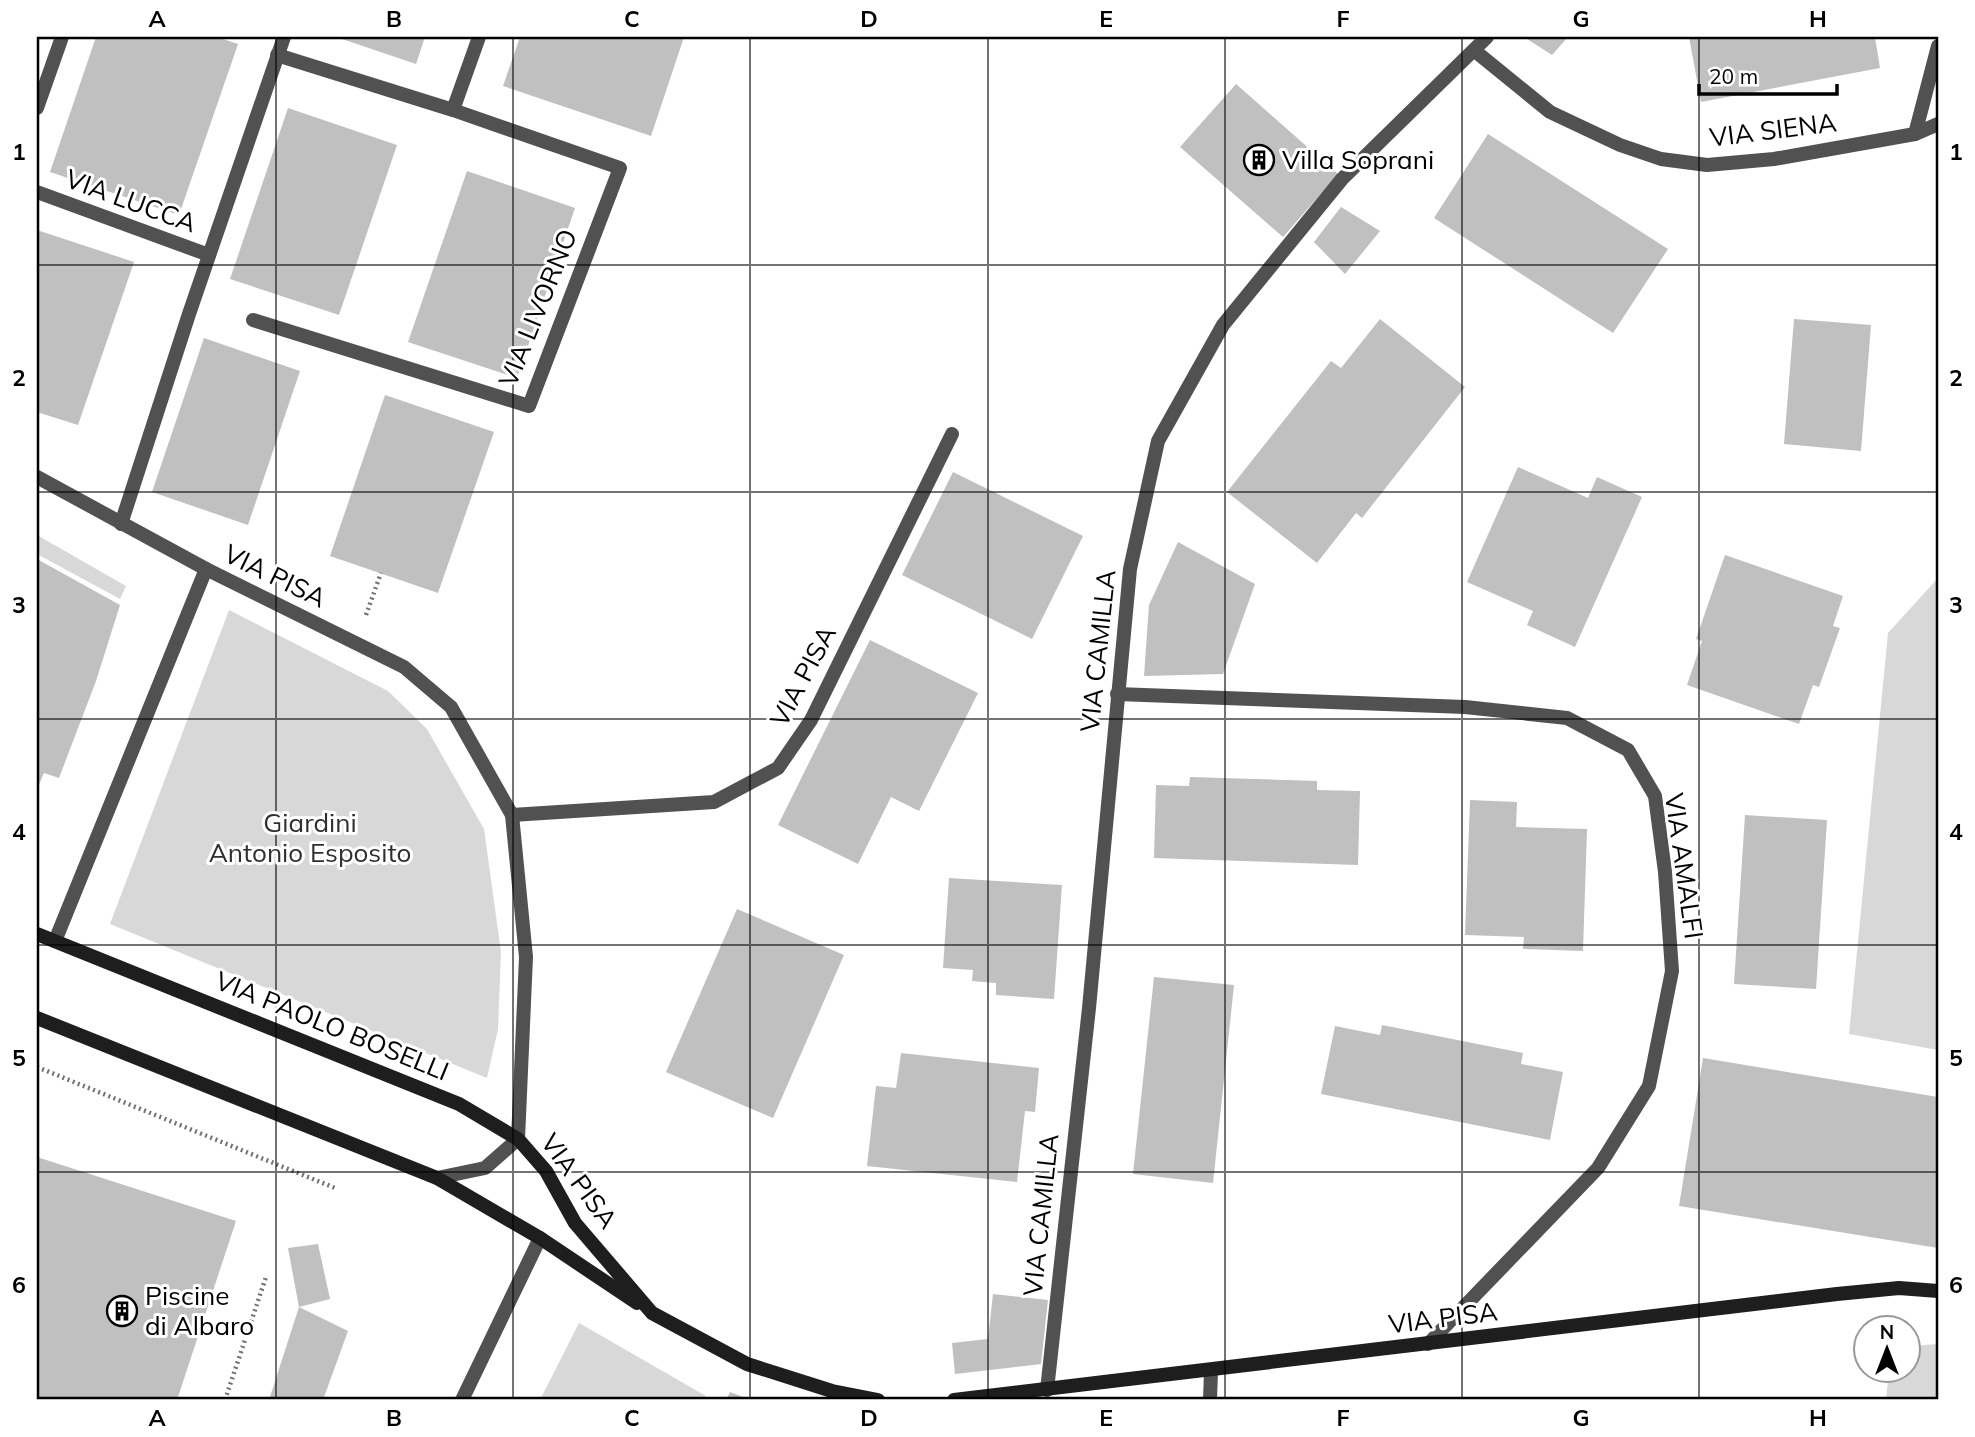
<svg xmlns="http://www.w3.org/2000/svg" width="1975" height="1437" font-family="Mulish,sans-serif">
  <rect width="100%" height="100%" fill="#fff"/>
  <g fill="#d8d8d8">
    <path d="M 37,535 L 126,586 L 120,599 L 37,554 Z"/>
    <path d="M 1938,578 L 1938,1050 L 1849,1034 L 1888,633 Z"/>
    <path d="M 229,610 L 388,691 L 427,729 L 484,829 L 501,952 L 498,1029 L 487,1078 L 110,924 Z"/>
    <path d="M 579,1323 L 706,1396 L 702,1400 L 540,1400 Z"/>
    <path d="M 1938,1344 L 1938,1400 L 1886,1400 L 1889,1371 L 1909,1370 L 1909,1346 Z"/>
  </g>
  <g fill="#c0c0c0">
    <path d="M 96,37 L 217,37 L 238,44 L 179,215 L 50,172 Z"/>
    <path d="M 336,37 L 425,37 L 416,64 Z"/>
    <path d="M 520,37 L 684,37 L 651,136 L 503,86 Z"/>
    <path d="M 1524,37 L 1568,37 L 1552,55 Z"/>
    <path d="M 1689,37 L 1875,37 L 1880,68 L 1701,102 Z"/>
    <path d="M 1236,84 L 1338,174 L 1283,237 L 1180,147 Z"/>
    <path d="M 288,108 L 397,145 L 339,315 L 230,279 Z"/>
    <path d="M 1488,134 L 1668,249 L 1613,333 L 1434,218 Z"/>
    <path d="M 467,171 L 575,208 L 517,378 L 408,342 Z"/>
    <path d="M 1341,207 L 1380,231 L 1345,274 L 1314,242 Z"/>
    <path d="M 37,230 L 134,262 L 78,425 L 37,412 Z"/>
    <path d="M 1380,319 L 1465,387 L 1362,518 L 1356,513 L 1317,563 L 1227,492 L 1331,361 L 1341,368 Z"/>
    <path d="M 1794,319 L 1871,325 L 1861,451 L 1784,444 Z"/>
    <path d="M 204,338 L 300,371 L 248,525 L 152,492 Z"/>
    <path d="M 385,395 L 494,432 L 438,593 L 330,556 Z"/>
    <path d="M 1518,467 L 1588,498 L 1597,477 L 1642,497 L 1575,647 L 1527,625 L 1533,611 L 1467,582 Z"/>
    <path d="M 953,472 L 1083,536 L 1032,639 L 902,575 Z"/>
    <path d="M 1178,542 L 1255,584 L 1223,674 L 1144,676 L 1149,605 Z"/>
    <path d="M 1725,555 L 1843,596 L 1833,626 L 1840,628 L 1819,687 L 1813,685 L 1799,724 L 1687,685 L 1702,641 L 1696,639 Z"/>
    <path d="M 37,559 L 120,605 L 96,681 L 59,778 L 44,773 L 37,789 Z"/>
    <path d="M 870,640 L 978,693 L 919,811 L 891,797 L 858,864 L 778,825 Z"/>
    <path d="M 1190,777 L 1317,781 L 1317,790 L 1360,791 L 1358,865 L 1154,858 L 1156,785 L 1189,786 Z"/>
    <path d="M 1470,800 L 1517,802 L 1516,827 L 1587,829 L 1583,951 L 1523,949 L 1524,937 L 1465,935 Z"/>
    <path d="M 1745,815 L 1827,820 L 1816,989 L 1734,984 Z"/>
    <path d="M 949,878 L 1062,885 L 1054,999 L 996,995 L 996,983 L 972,981 L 973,970 L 943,968 Z"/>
    <path d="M 737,909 L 844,955 L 773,1118 L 666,1072 Z"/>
    <path d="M 1154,977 L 1234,985 L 1213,1183 L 1133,1174 Z"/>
    <path d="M 1382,1025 L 1523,1053 L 1521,1064 L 1563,1072 L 1550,1140 L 1321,1094 L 1335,1026 L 1380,1035 Z"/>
    <path d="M 901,1053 L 1039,1068 L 1035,1112 L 1025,1111 L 1017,1182 L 867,1166 L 876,1086 L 896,1088 Z"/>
    <path d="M 1703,1058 L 1938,1097 L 1938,1248 L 1679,1206 Z"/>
    <path d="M 37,1157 L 236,1221 L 177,1400 L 37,1400 Z"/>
    <path d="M 318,1244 L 330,1299 L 299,1307 L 288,1248 Z"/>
    <path d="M 993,1294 L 1048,1300 L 1041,1364 L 955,1374 L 952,1343 L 988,1339 Z"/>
    <path d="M 299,1307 L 348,1331 L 323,1400 L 269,1400 Z"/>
    <path d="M 730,1392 L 751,1400 L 726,1400 Z"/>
  </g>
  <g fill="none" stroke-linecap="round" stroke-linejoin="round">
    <g stroke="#737373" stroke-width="4.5" stroke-dasharray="2 3.5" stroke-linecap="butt">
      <path d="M 366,615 L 381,573"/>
      <path d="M 37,1067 L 335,1188"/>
      <path d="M 225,1400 L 266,1277"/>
    </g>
    <g stroke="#515151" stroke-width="14">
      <path d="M 1475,51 L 1550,112 L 1620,145 L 1661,159 L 1707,165 L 1774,159 L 1915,134 L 1938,124"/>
      <path d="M 277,55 L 453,110 L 479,37"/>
      <path d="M 37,108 L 62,37"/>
      <path d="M 1915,134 L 1938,46"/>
      <path d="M 37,192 L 209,255"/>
      <path d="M 253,320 L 529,406 L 620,168 L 453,110"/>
      <path d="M 37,477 L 206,569 L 404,667 L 451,707 L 512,815 L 526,957 L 518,1139 L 485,1168 L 437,1178"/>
      <path d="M 121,524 L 189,314 L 284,37"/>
      <path d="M 1117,694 L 1465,707 L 1567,718 L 1628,750 L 1655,796 L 1665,872 L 1672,971 L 1649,1086 L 1598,1168 L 1428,1344"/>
      <path d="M 512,815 L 714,802 L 778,768 L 811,720 L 952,434"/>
      <path d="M 55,941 L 206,569"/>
      <path d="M 1047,1390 L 1089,1008 L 1130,569 L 1158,441 L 1223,325 L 1342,179 L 1487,37"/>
      <path d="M 462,1400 L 540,1238"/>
      <path d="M 1210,1400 L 1211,1371"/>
    </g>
    <g stroke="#1e1e1e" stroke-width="14">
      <path d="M 37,934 L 459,1104 L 518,1139 L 546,1171 L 575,1223 L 652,1313 L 747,1364 L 832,1391 L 878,1400"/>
      <path d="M 37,1018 L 437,1178 L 540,1238 L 637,1303"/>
      <path d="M 954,1400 L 1837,1294 L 1899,1288 L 1938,1291"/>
    </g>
  </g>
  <path fill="none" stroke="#000" stroke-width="2" stroke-opacity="0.55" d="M 276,37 L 276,1400M 513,37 L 513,1400M 750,37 L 750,1400M 988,37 L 988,1400M 1225,37 L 1225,1400M 1462,37 L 1462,1400M 1699,37 L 1699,1400M 37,265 L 1938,265M 37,492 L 1938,492M 37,719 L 1938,719M 37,945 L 1938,945M 37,1172 L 1938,1172"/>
  <defs>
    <g id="building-ring" transform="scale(1.575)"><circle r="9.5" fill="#fff" stroke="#000" stroke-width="1.5"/><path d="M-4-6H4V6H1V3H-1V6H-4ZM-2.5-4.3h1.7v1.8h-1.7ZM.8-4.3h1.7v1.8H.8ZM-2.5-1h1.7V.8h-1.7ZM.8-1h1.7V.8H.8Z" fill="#000"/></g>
  </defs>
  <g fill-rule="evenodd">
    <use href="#building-ring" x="1259" y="160"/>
    <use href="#building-ring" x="122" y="1311"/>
  </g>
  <g text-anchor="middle" stroke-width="6" stroke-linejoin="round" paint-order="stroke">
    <g font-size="26" fill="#000" stroke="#fff">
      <text transform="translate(1773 130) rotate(-7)" y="9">VIA SIENA</text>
      <text transform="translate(131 201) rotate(20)" y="9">VIA LUCCA</text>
      <text transform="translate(538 308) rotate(-68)" y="9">VIA LIVORNO</text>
      <text transform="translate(275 576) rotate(26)" y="9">VIA PISA</text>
      <text transform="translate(1098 651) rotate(-84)" y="9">VIA CAMILLA</text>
      <text transform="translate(803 676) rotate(-62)" y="9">VIA PISA</text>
      <text transform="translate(1684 866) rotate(82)" y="9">VIA AMALFI</text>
      <text transform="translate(332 1026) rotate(22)" y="9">VIA PAOLO BOSELLI</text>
      <text transform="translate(579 1181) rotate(54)" y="9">VIA PISA</text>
      <text transform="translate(1041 1215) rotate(-84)" y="9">VIA CAMILLA</text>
      <text transform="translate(1443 1318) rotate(-7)" y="9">VIA PISA</text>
    </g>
    <g font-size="26" fill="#000" stroke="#fff" text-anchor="start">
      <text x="1282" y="169">Villa Soprani</text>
      <text x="145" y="1305">Piscine<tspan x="145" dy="30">di Albaro</tspan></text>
    </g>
    <g font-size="26" fill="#2f2f2f" stroke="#fff">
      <text x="310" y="832">Giardini<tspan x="310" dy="30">Antonio Esposito</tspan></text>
    </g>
  </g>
  <rect width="1975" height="1437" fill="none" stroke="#ffffff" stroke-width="77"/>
  <g transform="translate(1887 1349)"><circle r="33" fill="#ffffff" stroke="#999999" stroke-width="2"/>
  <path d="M0-5L12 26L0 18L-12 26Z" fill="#000000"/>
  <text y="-10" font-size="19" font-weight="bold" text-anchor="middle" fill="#000000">N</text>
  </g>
  <path d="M1699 84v10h138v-10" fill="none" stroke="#000000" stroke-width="3.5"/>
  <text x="1709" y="84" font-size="21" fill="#000000" stroke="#ffffff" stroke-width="5" paint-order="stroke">20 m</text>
  <rect x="38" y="38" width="1899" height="1360" fill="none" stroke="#000" stroke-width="2.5"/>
  <g font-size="23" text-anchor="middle" font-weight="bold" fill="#000">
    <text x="157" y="27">A</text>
    <text x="394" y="27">B</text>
    <text x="632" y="27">C</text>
    <text x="869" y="27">D</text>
    <text x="1106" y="27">E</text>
    <text x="1343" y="27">F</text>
    <text x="1581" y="27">G</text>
    <text x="1818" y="27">H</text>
    <text x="19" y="160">1</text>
    <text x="1956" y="160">1</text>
    <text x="19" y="386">2</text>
    <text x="1956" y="386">2</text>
    <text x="19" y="613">3</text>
    <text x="1956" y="613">3</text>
    <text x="19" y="840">4</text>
    <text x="1956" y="840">4</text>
    <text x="19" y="1066">5</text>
    <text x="1956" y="1066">5</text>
    <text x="19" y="1293">6</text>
    <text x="1956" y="1293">6</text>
    <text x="157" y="1426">A</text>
    <text x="394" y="1426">B</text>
    <text x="632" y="1426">C</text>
    <text x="869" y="1426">D</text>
    <text x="1106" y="1426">E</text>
    <text x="1343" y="1426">F</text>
    <text x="1581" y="1426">G</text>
    <text x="1818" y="1426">H</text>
  </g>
</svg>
